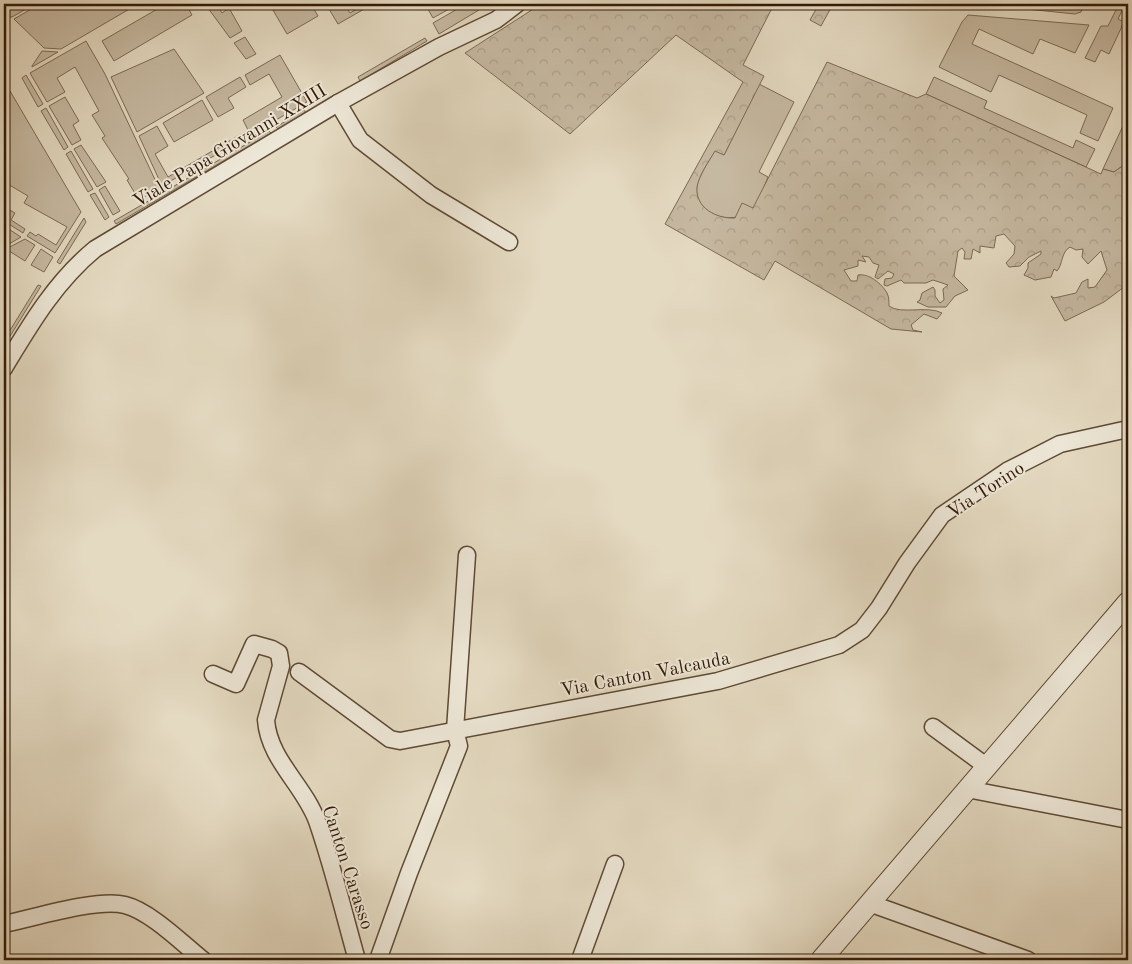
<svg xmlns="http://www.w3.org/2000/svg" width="1132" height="964" font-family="'Old Standard TT',serif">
  <defs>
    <pattern id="forest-crowns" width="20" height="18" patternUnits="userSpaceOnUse" patternTransform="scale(1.25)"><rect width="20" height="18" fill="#c6b9a1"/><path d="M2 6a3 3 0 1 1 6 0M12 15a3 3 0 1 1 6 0" fill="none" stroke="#ab9e89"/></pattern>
  </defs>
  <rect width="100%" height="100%" fill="#e4dac1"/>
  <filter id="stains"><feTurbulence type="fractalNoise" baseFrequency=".004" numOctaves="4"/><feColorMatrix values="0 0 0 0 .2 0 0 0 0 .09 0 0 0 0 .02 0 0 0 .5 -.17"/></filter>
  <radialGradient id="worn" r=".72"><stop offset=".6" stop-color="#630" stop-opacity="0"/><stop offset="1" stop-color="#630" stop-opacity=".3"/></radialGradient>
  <g fill="#c6b9a1" stroke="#7c6a54">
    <path d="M 4,4 L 35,4 L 12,17 L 4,16 Z"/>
    <path d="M 40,4 L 138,4 L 61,49 L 44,48 L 14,19 Z"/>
    <path d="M 166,4 L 186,4 L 192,15 L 114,61 L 102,41 Z"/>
    <path d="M 205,4 L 216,4 L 222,13 L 229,8 L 242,31 L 230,38 Z"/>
    <path d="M 272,4 L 311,4 L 318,16 L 287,34 L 270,5 Z"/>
    <path d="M 326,4 L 344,4 L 350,13 L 366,4 L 373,4 L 338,24 Z"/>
    <path d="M 425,4 L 458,4 L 433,18 Z"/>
    <path d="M 466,4 L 475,4 L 479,10 L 439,34 L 433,23 Z"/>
    <path d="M 1020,4 L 1084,4 L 1081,12 L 1075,14 L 1017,8 Z"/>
    <path d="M 1119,4 L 1125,4 L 1118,19 L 1124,22 L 1109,54 L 1101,50 L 1095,62 L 1085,58 L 1101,26 L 1108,26 Z"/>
    <path d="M 968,15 L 1089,25 L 1075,53 L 1040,39 L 1033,54 L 979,29 L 972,44 L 1113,108 L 1098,141 L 1080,133 L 1087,115 L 999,75 L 991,92 L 939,67 L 962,22 Z"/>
    <path d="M 245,37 L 256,54 L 246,59 L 234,43 Z"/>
    <path d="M 425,38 L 427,41 L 360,81 L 358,77 Z"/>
    <path d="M 86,41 L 105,74 L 159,188 L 139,200 L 127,180 L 129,179 L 102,138 L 105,136 L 92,115 L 99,111 L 75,67 L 57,78 L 65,92 L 47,102 L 30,73 Z"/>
    <path d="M 174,49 L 204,93 L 137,132 L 111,77 Z"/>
    <path d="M 42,51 L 58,52 L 32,67 L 32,66 Z"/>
    <path d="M 280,55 L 307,102 L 162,186 L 139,136 L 157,126 L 168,146 L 155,154 L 168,177 L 248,130 L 243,120 L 282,97 L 269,74 L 250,85 L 245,75 Z"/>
    <path d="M 26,75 L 43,104 L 38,107 L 22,78 Z"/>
    <path d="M 240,77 L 246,87 L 228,98 L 234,108 L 218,117 L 206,97 Z"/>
    <path d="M 934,77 L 987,101 L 984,108 L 1073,148 L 1076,140 L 1095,149 L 1086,167 L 926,94 Z"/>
    <path d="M 759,84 L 794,102 L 759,172 L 768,177 C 764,186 760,202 752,209 C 732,228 692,214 697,185 C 700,174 709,161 715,150 L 724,155 Z"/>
    <path d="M 10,91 L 81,212 L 55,253 L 27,236 L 30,232 L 36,236 L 38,234 L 56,245 L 67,227 L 24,203 L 28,196 L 6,183 L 4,184 L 4,94 Z"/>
    <path d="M 65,97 L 79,121 L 73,125 L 81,140 L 72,145 L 49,106 Z"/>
    <path d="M 202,100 L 213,120 L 174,142 L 163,123 Z"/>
    <path d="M 46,108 L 68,147 L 64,150 L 41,111 Z"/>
    <path d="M 304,110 L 306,113 L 278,129 L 276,127 Z"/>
    <path d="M 1128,115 L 1128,162 L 1114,172 L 1103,169 Z"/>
    <path d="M 269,131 L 271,133 L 116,224 L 114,221 Z"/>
    <path d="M 81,145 L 106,182 L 97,187 L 74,149 Z"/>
    <path d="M 71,151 L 93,189 L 88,192 L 66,154 Z"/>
    <path d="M 105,186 L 120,211 L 113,215 L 99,190 Z"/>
    <path d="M 95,193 L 109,217 L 105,220 L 90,195 Z"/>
    <path d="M 4,207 L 15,213 L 11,220 L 25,229 L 23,233 L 4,221 Z"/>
    <path d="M 84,218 L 86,222 L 60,264 L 57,262 Z"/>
    <path d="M 4,226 L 21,237 L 4,247 Z"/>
    <path d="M 25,239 L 35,245 L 25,261 L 6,249 Z"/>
    <path d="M 41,249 L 53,257 L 44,272 L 31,265 Z"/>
    <path d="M 38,285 L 41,286 L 4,346 L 4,340 Z"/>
  </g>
  <g fill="url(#forest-crowns)" stroke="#7c6a54">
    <path d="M 541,4 L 783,4 L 771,10 L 743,65 L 764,76 L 724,155 L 715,151 C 709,161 699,175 697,187 C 695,208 717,219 735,218 L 742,203 L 753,208 L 827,62 L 917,98 L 926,94 L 1101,174 L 1103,169 L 1114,172 L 1128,162 L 1128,284 L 1104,302 L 1065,321 L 1051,296 L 1054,298 L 1076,293 L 1082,282 L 1088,279 L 1088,288 L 1095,287 L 1107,270 L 1101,251 L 1088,264 L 1082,257 L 1083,249 L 1076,250 L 1070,247 C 1061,252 1063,264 1057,271 L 1054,269 L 1051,277 L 1035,280 L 1024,275 L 1028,268 L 1028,263 L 1041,254 L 1041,251 L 1029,257 L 1020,266 L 1009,267 L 1006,263 L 1014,254 L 1015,246 L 1004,234 L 996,236 L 994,248 L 980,246 L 980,253 L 973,249 L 971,259 L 964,259 L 965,252 L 962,248 L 958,251 L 954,276 L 968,290 L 955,296 L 946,307 L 928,307 L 917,302 L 920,300 L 922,293 L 933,287 L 935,290 L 935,296 L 940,303 L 944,300 L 943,289 L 948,285 L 933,280 L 926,283 L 904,283 L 901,280 L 887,286 L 884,285 L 885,279 L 892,278 L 894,274 L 888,271 L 878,279 L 875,277 L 879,265 L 873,263 L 869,257 L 862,256 L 866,262 L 858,260 L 858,266 L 844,270 L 851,281 L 857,281 L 858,275 C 869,273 882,284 887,293 C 889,297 889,301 889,306 C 901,315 927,305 942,313 L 937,319 L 924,314 L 911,325 L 913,330 L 922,332 L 891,329 L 775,261 L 764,280 L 665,224 L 743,82 L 676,35 L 570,134 L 465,53 Z"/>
    <path d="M 819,4 L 833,4 L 821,26 L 810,20 Z"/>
  </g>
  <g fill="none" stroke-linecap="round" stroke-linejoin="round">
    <g stroke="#5f4a35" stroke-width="19">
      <g id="minor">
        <path d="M 338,103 L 360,140 L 431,195 L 509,242"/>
        <path d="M 4,368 C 30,325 55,282 95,249 L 338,103 L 439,47 L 496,20 L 517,4"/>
        <path d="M 299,672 L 390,739 L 400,741 L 718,681 L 839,645 L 862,630 L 879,608 L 907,563 L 942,515 L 1007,471 L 1060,444 L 1128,429"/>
        <path d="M 213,674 L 236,684 L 254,644 L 272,649 L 279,653 L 281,666 L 266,720 C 269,760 304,785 317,821 C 333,867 344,914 357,960"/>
        <path d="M 933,727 L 986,766"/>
        <path d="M 967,789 L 1128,820"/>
        <path d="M 869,903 L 1028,960"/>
        <path d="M 4,924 C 34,918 97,898 125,905 C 150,911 183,944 203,960"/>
        <path d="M 378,960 L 409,873 L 459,746 L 455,730 L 467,555"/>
        <path d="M 580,960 L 615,864"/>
      </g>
    </g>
    <g stroke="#5f4a35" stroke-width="22">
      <path id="tertiary" d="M 821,960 L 1128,602"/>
    </g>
    <use href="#minor" stroke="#ede7d7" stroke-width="16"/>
    <use href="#tertiary" stroke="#ede7d7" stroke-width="20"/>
  </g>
  <g text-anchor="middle" stroke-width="4" stroke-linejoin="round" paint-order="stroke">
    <g font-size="19" fill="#331a06" stroke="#ede7d7">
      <text transform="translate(229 145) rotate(-31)" y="7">Viale Papa Giovanni XXIII</text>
      <text transform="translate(985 489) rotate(-33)" y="7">Via Torino</text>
      <text transform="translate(645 673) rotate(-11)" y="7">Via Canton Valcauda</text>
      <text transform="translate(349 867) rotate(72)" y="7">Canton Carasso</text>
    </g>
  </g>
  <rect width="1132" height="964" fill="none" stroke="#e4dac1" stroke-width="20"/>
  <rect x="5" y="5" width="1122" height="954" fill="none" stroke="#331a06" stroke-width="2.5"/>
  <rect x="10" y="10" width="1112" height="944" fill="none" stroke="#331a06"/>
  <rect width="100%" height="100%" filter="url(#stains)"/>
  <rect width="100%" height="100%" fill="url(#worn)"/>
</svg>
